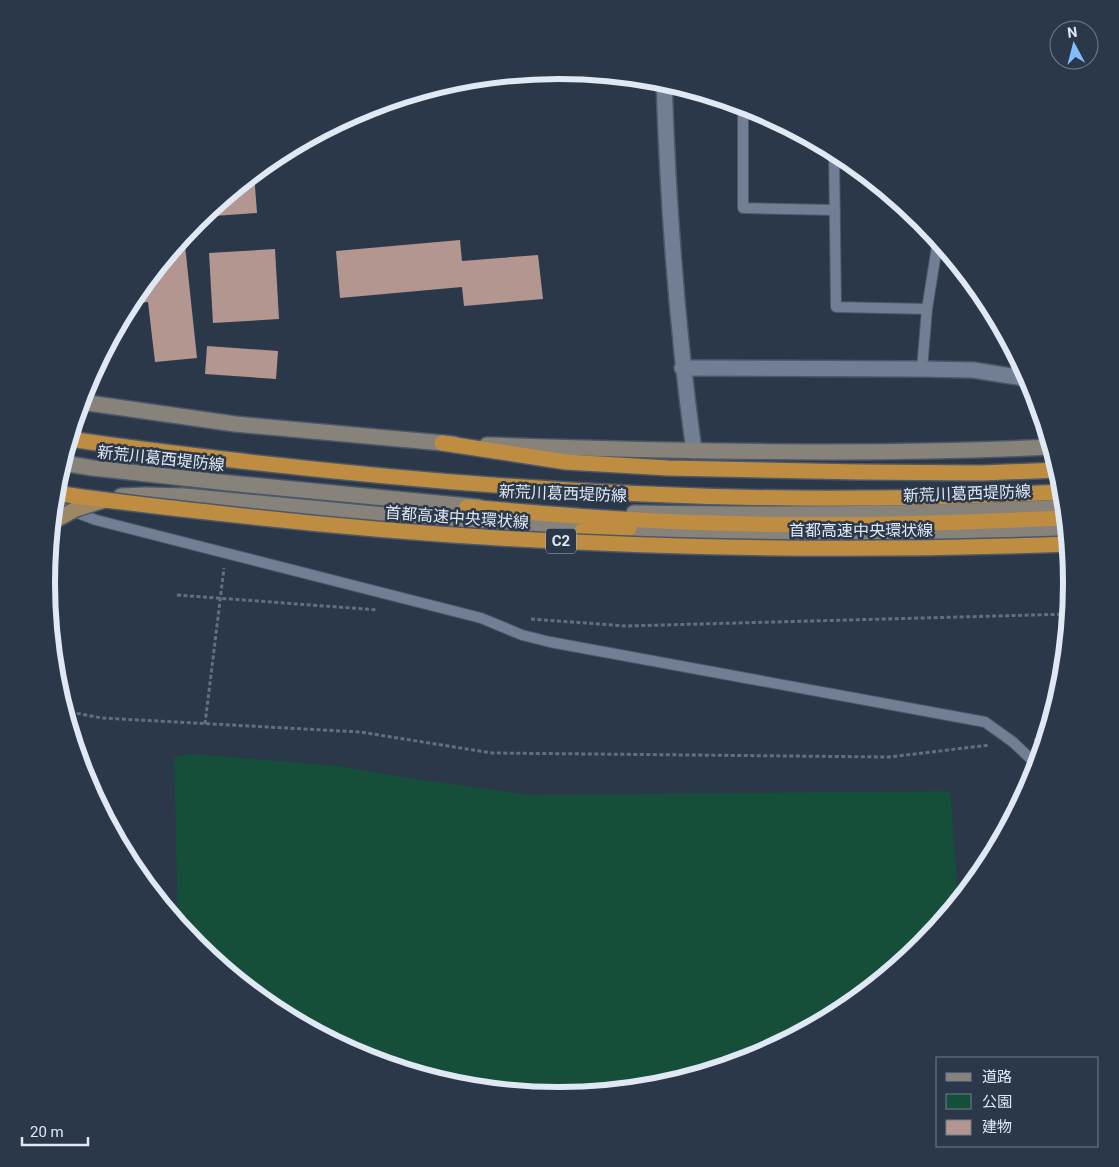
<svg xmlns="http://www.w3.org/2000/svg" width="1119" height="1167" font-family="Roboto,'Noto Sans JP',sans-serif">
  <rect width="100%" height="100%" fill="#2b384a"/>
  <path fill="#154e39" d="M 193,754 L 338,766 L 415,779 L 531,795 L 950,791 L 959,902 L 922,947 L 844,1010 L 756,1058 L 659,1087 L 559,1097 L 459,1087 L 363,1058 L 274,1010 L 196,946 L 178,924 L 174,757 Z"/>
  <g fill="#b49690">
    <path d="M 254,173 L 257,213 L 200,217 Z"/>
    <path d="M 184,236 L 197,358 L 155,362 L 148,302 L 130,304 Z"/>
    <path d="M 460,240 L 462,261 L 538,255 L 543,299 L 464,306 L 462,287 L 340,298 L 336,251 Z"/>
    <path d="M 275,249 L 279,319 L 213,323 L 209,253 Z"/>
    <path d="M 207,346 L 278,351 L 276,379 L 205,374 Z"/>
  </g>
  <g fill="none" stroke-linecap="round" stroke-linejoin="round">
    <g stroke="#4c5767" stroke-width="12">
      <g id="service">
        <path d="M 743,105 L 743,208 L 835,210"/>
        <path d="M 834,151 L 836,307 L 927,309 L 938,240"/>
        <path d="M 922,369 L 927,309"/>
        <path d="M 54,504 L 96,520 L 481,618 L 522,635 L 550,642 L 985,722 L 1013,742 L 1033,761 L 1034,778"/>
      </g>
    </g>
    <g stroke="#4c5767" stroke-width="18">
      <g id="minor">
        <path d="M 664,81 C 668,205 677,329 694,451"/>
        <path d="M 682,368 L 922,369 L 973,370 L 1030,379"/>
      </g>
    </g>
    <g stroke="#4c5767" stroke-width="18">
      <g id="secondary">
        <path d="M 81,402 L 235,424 L 454,444"/>
        <path d="M 487,445 C 675,451 864,456 1052,447"/>
        <path d="M 62,463 L 93,468 L 229,483 L 479,507"/>
        <path d="M 121,496 L 146,495 L 184,496 L 459,522 L 593,531"/>
        <path d="M 634,513 C 778,515 922,515 1065,507"/>
        <path d="M 616,531 C 767,534 917,536 1067,529"/>
      </g>
    </g>
    <g stroke="#4c5767" stroke-width="18">
      <g id="motorway">
        <path d="M 70,439 C 121,447 172,453 224,459 C 436,484 650,500 863,498 C 930,498 997,495 1064,492"/>
        <path d="M 442,443 L 566,462 L 668,468 L 860,472 L 982,473 L 1059,470"/>
        <path d="M 467,507 C 549,514 632,521 715,523 C 832,527 950,523 1066,518"/>
        <path d="M 582,531 L 629,528"/>
      </g>
    </g>
    <g stroke="#636e7e" stroke-width="3" stroke-dasharray="4 2.5" stroke-linecap="butt">
      <path d="M 177,595 L 378,610"/>
      <path d="M 531,619 L 626,626 L 1070,614"/>
      <path d="M 64,711 L 102,718 L 360,732 L 492,753 L 889,757 L 990,745"/>
      <path d="M 205,724 L 224,568"/>
      <path d="M 1034,740 L 1046,740"/>
    </g>
    <use href="#service" stroke="#707f94" stroke-width="10"/>
    <use href="#minor" stroke="#707f94" stroke-width="15"/>
    <use href="#secondary" stroke="#87837b" stroke-width="15"/>
    <use href="#motorway" stroke="#be8d41" stroke-width="15"/>
    <path stroke="#bec7d4" stroke-width="1" d="M 53,519 L 55,668"/>
    <g stroke="#4c5767" stroke-width="18" stroke-linecap="butt">
      <path id="primary-bridge" d="M 52,522 L 76,509 L 105,500"/>
    </g>
    <g stroke="#4c5767" stroke-width="18" stroke-linecap="butt">
      <path id="motorway-bridge" d="M 55,493 C 121,503 187,510 253,517 C 524,547 797,554 1069,544"/>
    </g>
    <use href="#primary-bridge" stroke="#9f8762" stroke-width="15"/>
    <use href="#motorway-bridge" stroke="#be8d41" stroke-width="15"/>
  </g>
  <g text-anchor="middle" stroke-width="5" stroke-linejoin="round" paint-order="stroke">
    <rect fill="#2b384a" stroke="#aab3c1" stroke-width="1" x="546" y="528.5" width="30" height="25" rx="4"/>
    <g font-size="15" font-weight="bold" fill="#e0e8f4">
      <text x="561" y="546">C2</text>
    </g>
    <g font-size="16" fill="#e0e8f4" stroke="#2b384a">
      <text transform="translate(161 458) rotate(6)" y="6">新荒川葛西堤防線</text>
      <text transform="translate(563 493) rotate(2)" y="6">新荒川葛西堤防線</text>
      <text transform="translate(967 493) rotate(-2)" y="6">新荒川葛西堤防線</text>
      <text transform="translate(457 517) rotate(4)" y="6">首都高速中央環状線</text>
      <text x="861" y="536">首都高速中央環状線</text>
    </g>
  </g>
  <path d="M0 0H1119V1167H0ZM55 583a504 504 0 1 1 1008 0a504 504 0 1 1-1008 0Z" fill="#2b384a" fill-rule="evenodd"/>
  <path fill="none" stroke="#e0e8f4" stroke-width="6" d="M55 583a504 504 0 1 1 1008 0a504 504 0 1 1-1008 0Z"/>
  <rect x="936" y="1057" width="162" height="90" fill="#2b384a" stroke="#737e8e"/>
  <rect x="946" y="1073" width="25" height="8" fill="#87837b" stroke="#737e8e"/>
  <text x="982" y="1082" font-size="15" fill="#e0e8f4">道路</text>
  <rect x="946" y="1094" width="25" height="15" fill="#154e39" stroke="#737e8e"/>
  <text x="982" y="1107" font-size="15" fill="#e0e8f4">公園</text>
  <rect x="946" y="1120" width="25" height="15" fill="#b49690" stroke="#737e8e"/>
  <text x="982" y="1132" font-size="15" fill="#e0e8f4">建物</text>
  <g transform="translate(1074 45) rotate(353)"><circle r="24" fill="#2b384a" stroke="#737e8e"/>
  <path d="M0-4L9 19L0 12L-9 19Z" fill="#83bcfb"/>
  <text y="-8" font-size="14" font-weight="bold" text-anchor="middle" fill="#e0e8f4">N</text>
  </g>
  <path d="M22 1137v8h66v-8" fill="none" stroke="#e0e8f4" stroke-width="2.5"/>
  <text x="30" y="1137" font-size="15" fill="#e0e8f4" stroke="#2b384a" stroke-width="4" paint-order="stroke">20 m</text>
</svg>
